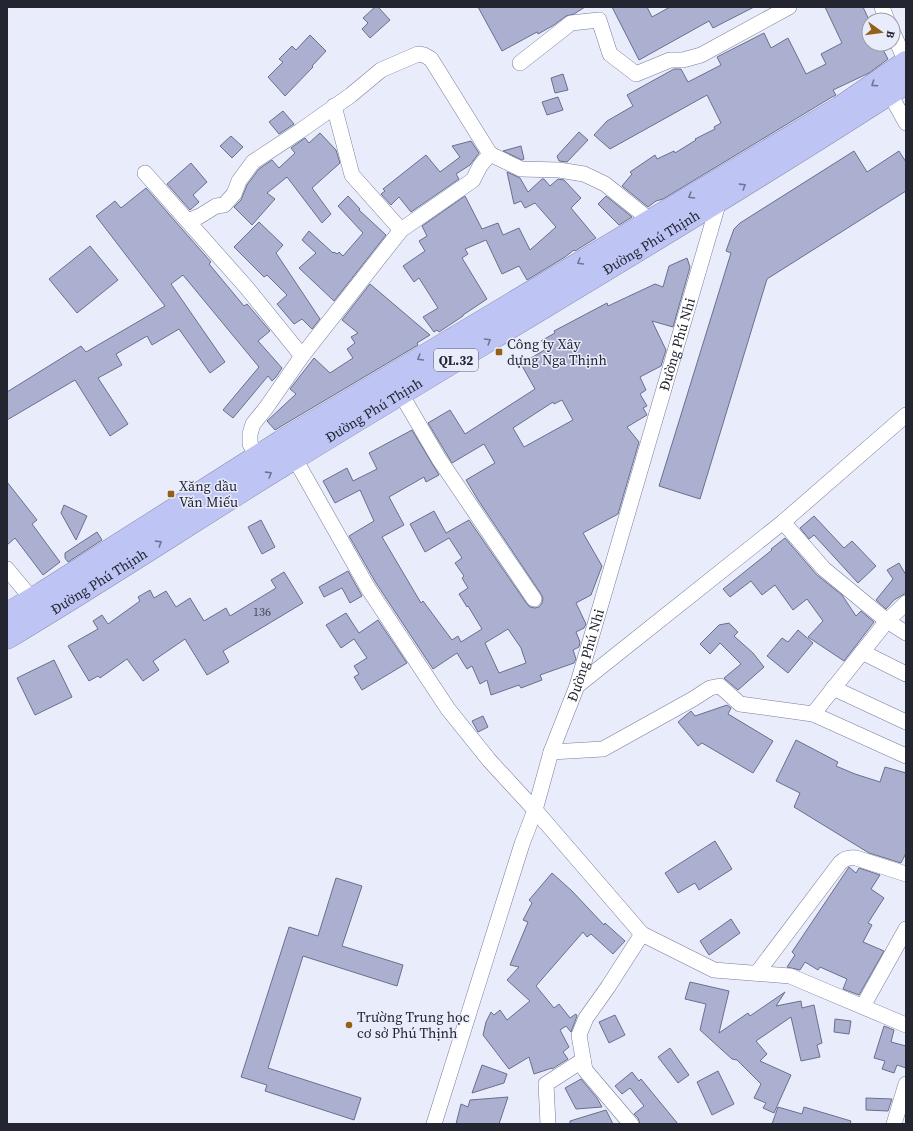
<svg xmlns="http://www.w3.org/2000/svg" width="913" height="1131" font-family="'Source Serif 4',serif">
  <rect width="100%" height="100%" fill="#e9ecfa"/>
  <g fill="#abb0d1" stroke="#6b6f8e" fill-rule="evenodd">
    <path d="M 375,7 L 378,7 L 390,20 L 370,38 L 362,29 L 368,23 L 363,18 Z"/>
    <path d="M 478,7 L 585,7 L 574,14 L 566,16 L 554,25 L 538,34 L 537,32 L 502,51 Z"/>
    <path d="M 612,7 L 647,7 L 652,17 L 670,7 L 754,7 L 713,28 L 709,21 L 639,60 Z"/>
    <path d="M 825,7 L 863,7 L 869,20 L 869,44 L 880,44 L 888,59 L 869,73 L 833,90 L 836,95 L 832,97 L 663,199 L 656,201 L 648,207 L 622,186 L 632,174 L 630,172 L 655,155 L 657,159 L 674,151 L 675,153 L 696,140 L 695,139 L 715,129 L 714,127 L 721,123 L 707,95 L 610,149 L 594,135 L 607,121 L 633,106 L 627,95 L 674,69 L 681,69 L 688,82 L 721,65 L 717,57 L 764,33 L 771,48 L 788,38 L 806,74 L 826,64 L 821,54 L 842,43 Z"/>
    <path d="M 310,35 L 326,51 L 312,66 L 313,67 L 285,96 L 268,77 L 283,62 L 279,59 L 292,46 L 296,50 Z"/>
    <path d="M 563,74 L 568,90 L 555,93 L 551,78 Z"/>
    <path d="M 558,97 L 563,110 L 547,115 L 542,102 Z"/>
    <path d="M 283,111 L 294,124 L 279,134 L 269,122 Z"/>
    <path d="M 579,132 L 588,140 L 567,162 L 559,161 L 557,156 Z"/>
    <path d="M 320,133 L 336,150 L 340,163 L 312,188 L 331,214 L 322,223 L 287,177 L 267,193 L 275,199 L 252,225 L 234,207 L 241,200 L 247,185 L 259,169 L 272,160 L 279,168 L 295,153 L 291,148 L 305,138 L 309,143 Z"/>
    <path d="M 231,136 L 243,147 L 232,158 L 220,146 Z"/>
    <path d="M 471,141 L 479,153 L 470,165 L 456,174 L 459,179 L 411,212 L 399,197 L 391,205 L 381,194 L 385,191 L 383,189 L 426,155 L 440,172 L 460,157 L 452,146 Z"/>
    <path d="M 521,146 L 524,159 L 522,160 L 503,151 Z"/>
    <path d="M 854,151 L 867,172 L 899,151 L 906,162 L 906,191 L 767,279 L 700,499 L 659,486 L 731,253 L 726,251 L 734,229 L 740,223 Z"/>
    <path d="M 191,163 L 207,182 L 193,195 L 199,202 L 190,210 L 167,184 Z"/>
    <path d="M 507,172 L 520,178 L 528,192 L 542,179 L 544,179 L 550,186 L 558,179 L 564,180 L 581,198 L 571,208 L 596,238 L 575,251 L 574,250 L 565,257 L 527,280 L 519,266 L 502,274 L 486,240 L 465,249 L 468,254 L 462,258 L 487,299 L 463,315 L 463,316 L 439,332 L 437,330 L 434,332 L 423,317 L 438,308 L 419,278 L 414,282 L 403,266 L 425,251 L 419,241 L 427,236 L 422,226 L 465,196 L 482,229 L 498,223 L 503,235 L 519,228 L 530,250 L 556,227 L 535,203 L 525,208 L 521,201 L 514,204 Z"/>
    <path d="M 146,188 L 211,262 L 209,264 L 244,306 L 247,304 L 270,331 L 258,341 L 282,368 L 276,377 L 272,381 L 268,376 L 233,418 L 223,410 L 259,367 L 183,275 L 171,284 L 225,362 L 210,373 L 179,329 L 152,345 L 147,336 L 116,354 L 122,365 L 98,378 L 128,424 L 110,436 L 75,380 L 7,420 L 7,392 L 81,346 L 86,352 L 165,306 L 96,216 L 115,201 L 121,208 Z"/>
    <path d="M 348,196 L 360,209 L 359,210 L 386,235 L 334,301 L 299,268 L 316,253 L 302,240 L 309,231 L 333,253 L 334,252 L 337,254 L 339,252 L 343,256 L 363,233 L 338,206 Z"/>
    <path d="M 606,196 L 632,217 L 619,225 L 598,204 Z"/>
    <path d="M 259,222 L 283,245 L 276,253 L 320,319 L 312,329 L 302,319 L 294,324 L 277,304 L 287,295 L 267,275 L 264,277 L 234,247 Z"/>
    <path d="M 90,246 L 118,280 L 77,313 L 49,279 Z"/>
    <path d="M 687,258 L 690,267 L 673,327 L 652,321 L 666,350 L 661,366 L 640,377 L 646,390 L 640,394 L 647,406 L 643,408 L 647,415 L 627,427 L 639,442 L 618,514 L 583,533 L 602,566 L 591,595 L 576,603 L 586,624 L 584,628 L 576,632 L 580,642 L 579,647 L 573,650 L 576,659 L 574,663 L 540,675 L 542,680 L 521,688 L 519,685 L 491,695 L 487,680 L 480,684 L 472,666 L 467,669 L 457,653 L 433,669 L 376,583 L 349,536 L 374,521 L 360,490 L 335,503 L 323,481 L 347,468 L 353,481 L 377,469 L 369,453 L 412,430 L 439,475 L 426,482 L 424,477 L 389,497 L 404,525 L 382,537 L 421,603 L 423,601 L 452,640 L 458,636 L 461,642 L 482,629 L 468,606 L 467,607 L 459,594 L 468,588 L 462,578 L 464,576 L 455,563 L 462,558 L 449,538 L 425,552 L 410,524 L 434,511 L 446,533 L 469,520 L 527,604 L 530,607 L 535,608 L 539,607 L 542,603 L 543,598 L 541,594 L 478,500 L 466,480 L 495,463 L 484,444 L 452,463 L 428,423 L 450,410 L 465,434 L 535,389 L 521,364 L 546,349 L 541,341 L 555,333 L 554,331 L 607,303 L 608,306 L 655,284 L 663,287 L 669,266 ZM 562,400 L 573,420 L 524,447 L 513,428 L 553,402 L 554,404 ZM 508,629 L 521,648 L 526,663 L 499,673 L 485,643 Z"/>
    <path d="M 370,284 L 430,335 L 417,343 L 418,345 L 275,430 L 267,421 L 296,394 L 290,389 L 314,358 L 330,373 L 353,358 L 347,349 L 355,343 L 351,337 L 358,333 L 342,320 Z"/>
    <path d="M 7,482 L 37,520 L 32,524 L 60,562 L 43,575 L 15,538 L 7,545 Z"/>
    <path d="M 64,505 L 87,516 L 76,540 L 61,513 Z"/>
    <path d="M 814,516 L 844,548 L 852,541 L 876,566 L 858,583 L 814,535 L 809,539 L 800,528 Z"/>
    <path d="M 261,520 L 275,547 L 262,554 L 248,527 Z"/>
    <path d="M 97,532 L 102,540 L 68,562 L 65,558 L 65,553 Z"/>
    <path d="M 785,538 L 817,575 L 842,595 L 856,616 L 861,611 L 874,622 L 844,661 L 808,637 L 823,621 L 807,599 L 793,610 L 775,585 L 762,595 L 751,581 L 730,597 L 723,589 L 772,550 L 771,549 Z"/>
    <path d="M 899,563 L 906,575 L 906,593 L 894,600 L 886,609 L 876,600 L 893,579 L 887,570 Z"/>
    <path d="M 348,571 L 362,596 L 350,603 L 342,588 L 324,597 L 319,587 Z"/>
    <path d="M 284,572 L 303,603 L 223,651 L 229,662 L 207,675 L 185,639 L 153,661 L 159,670 L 143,681 L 127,659 L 100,678 L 98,676 L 89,681 L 68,646 L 98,629 L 93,621 L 102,615 L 108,624 L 140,601 L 138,597 L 150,590 L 154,598 L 166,591 L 176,607 L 190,598 L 204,621 L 226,608 L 230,616 L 276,588 L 271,580 Z"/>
    <path d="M 346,613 L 359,633 L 378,620 L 407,663 L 362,690 L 354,677 L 359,674 L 354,666 L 367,658 L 354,639 L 341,648 L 326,625 Z"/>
    <path d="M 729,623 L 738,632 L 734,636 L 753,653 L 764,667 L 738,690 L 724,678 L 741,664 L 720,643 L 710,654 L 700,644 L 719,625 Z"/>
    <path d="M 798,630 L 813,643 L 788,673 L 767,656 L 782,638 L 788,642 Z"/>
    <path d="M 54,660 L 72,697 L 35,715 L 17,678 Z"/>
    <path d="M 727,705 L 731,708 L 728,714 L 773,741 L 753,773 L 702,743 L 698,746 L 678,722 L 691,711 L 695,716 Z"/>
    <path d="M 483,716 L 488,727 L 478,732 L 472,721 Z"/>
    <path d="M 796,740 L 838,762 L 836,766 L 855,774 L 880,782 L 885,767 L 906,773 L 906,853 L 901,863 L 869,853 L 794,807 L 800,793 L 776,781 Z"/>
    <path d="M 715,841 L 732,869 L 699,890 L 695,883 L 678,893 L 665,873 Z"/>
    <path d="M 849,867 L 856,873 L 859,868 L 880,875 L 871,889 L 884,898 L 868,923 L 872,925 L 863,942 L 884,951 L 859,995 L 843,989 L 847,979 L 820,967 L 818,970 L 805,962 L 800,970 L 787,967 L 795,955 L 792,952 Z"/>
    <path d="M 552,873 L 572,891 L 604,925 L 605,923 L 625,941 L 613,954 L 591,934 L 587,937 L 583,932 L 536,986 L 554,1008 L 559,1004 L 570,1018 L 576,1014 L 577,1016 L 571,1032 L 566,1026 L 560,1030 L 569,1047 L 563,1052 L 568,1059 L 552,1069 L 552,1068 L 534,1074 L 529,1057 L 509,1069 L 483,1035 L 486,1022 L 491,1012 L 494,1015 L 500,1010 L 507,1020 L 530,1001 L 507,980 L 519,967 L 510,965 L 528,922 L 523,920 L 532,903 L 529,900 Z"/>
    <path d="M 336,878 L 362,886 L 342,946 L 403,965 L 397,986 L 303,956 L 268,1068 L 361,1098 L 354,1120 L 265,1091 L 267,1085 L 241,1077 L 289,927 L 318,936 Z"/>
    <path d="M 731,919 L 740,933 L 709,955 L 700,941 Z"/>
    <path d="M 690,982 L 729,991 L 719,1033 L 748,1013 L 750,1016 L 785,992 L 776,1006 L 801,1001 L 802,1008 L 814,1005 L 822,1043 L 817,1045 L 820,1057 L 801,1061 L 791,1017 L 756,1041 L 767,1054 L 760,1061 L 791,1075 L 774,1113 L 763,1108 L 766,1103 L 754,1098 L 761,1084 L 737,1060 L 732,1059 L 700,1030 L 706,1004 L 685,999 Z"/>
    <path d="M 615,1015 L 625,1035 L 609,1043 L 599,1022 Z"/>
    <path d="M 835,1019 L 851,1021 L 849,1034 L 834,1032 Z"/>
    <path d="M 884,1026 L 894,1030 L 891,1042 L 906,1046 L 906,1068 L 897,1065 L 894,1073 L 882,1069 L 885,1061 L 874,1058 Z"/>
    <path d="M 670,1048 L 689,1075 L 678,1083 L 658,1057 Z"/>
    <path d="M 482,1065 L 507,1074 L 504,1083 L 472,1093 Z"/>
    <path d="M 718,1071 L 734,1104 L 712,1115 L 697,1082 Z"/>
    <path d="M 632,1072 L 639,1081 L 641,1079 L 678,1124 L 640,1124 L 638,1118 L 634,1114 L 644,1106 L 630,1088 L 622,1094 L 615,1086 Z"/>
    <path d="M 581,1079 L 597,1098 L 602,1107 L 576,1109 L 565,1088 Z"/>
    <path d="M 508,1097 L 499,1124 L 456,1124 L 461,1104 L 468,1107 L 470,1100 Z"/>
    <path d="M 866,1098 L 892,1099 L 888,1111 L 866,1110 Z"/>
    <path d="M 778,1107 L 802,1114 L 804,1107 L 851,1121 L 850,1124 L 772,1124 Z"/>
    <path d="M 606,1110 L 613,1124 L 570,1124 L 570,1121 Z"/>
  </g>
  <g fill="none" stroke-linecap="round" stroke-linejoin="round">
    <g stroke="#787d9c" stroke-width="16">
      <g id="minor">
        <path d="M 882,7 L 887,20"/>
        <path d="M 893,33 L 906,62"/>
        <path d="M 520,63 L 571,23 L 599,20 L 610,54 L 636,74 L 670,60 L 683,60 L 701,55 L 789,7"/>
        <path d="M 890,94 L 906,123"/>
        <path d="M 334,106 L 352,175 L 401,230"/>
        <path d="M 145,173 L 247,288 L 302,356"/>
        <path d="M 188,221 L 200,216 L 216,206 L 224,205 L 234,194 L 239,181 L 253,162 L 300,131 L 351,95 L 381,70 L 418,54 L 424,55 L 431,59 L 490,154"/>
        <path d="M 401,394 L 439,459 L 534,599"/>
        <path d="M 258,456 L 250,444 L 250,434 L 253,424 L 266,408 L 302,356 L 401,230 L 473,180 L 480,166 L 490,154 L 521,169 L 559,170 L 584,174 L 605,184 L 650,220"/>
        <path d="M 295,459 L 368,588 L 448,709 L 489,760 L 535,810 L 642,934 L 714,970 L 790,976 L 906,1025"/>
        <path d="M 783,522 L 824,569 L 887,621 L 906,633"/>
        <path d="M 7,569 L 32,599"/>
        <path d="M 862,652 L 906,674"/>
        <path d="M 577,686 L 783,522 L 906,415"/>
        <path d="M 833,688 L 906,722"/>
        <path d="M 813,714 L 887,621 L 906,603"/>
        <path d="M 551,752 L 603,749 L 693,699 L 710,688 L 720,686 L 740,704 L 813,714 L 906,756"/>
        <path d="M 757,973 L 840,863 C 845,858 849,857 856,858 L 906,874"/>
        <path d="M 863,1006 L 906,929"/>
        <path id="s1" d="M 434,1124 L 522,844 L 535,810 L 551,752 L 577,686 L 719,201 L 717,197"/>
        <path d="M 548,1124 L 546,1084 L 583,1060"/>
        <path d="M 631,1124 L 585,1070 L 579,1035 L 586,1018 L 608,987 L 642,934"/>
        <path d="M 894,1124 L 906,1084"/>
      </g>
    </g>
    <g stroke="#888db0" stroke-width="23">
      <g id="highway">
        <path d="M 7,614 L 42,593 L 280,442 L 839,108 L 906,62"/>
        <path id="s2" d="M 7,638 C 104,580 199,517 295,458 C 499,333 705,213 906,83"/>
      </g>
    </g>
    <use href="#minor" stroke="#fff" stroke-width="15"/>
    <use href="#highway" stroke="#bec5f4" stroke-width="22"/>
  </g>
  <defs><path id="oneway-chevron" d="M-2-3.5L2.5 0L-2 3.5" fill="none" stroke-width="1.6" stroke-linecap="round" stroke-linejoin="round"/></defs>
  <g stroke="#707592">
    <use href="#oneway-chevron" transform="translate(874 84) rotate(146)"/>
    <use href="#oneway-chevron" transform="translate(743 186) rotate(-32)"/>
    <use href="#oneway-chevron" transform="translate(691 196) rotate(149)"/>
    <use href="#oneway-chevron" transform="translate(580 262) rotate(149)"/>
    <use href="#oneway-chevron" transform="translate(488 341) rotate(-31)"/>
    <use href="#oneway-chevron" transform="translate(420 358) rotate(149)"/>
    <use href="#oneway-chevron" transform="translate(269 474) rotate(-32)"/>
    <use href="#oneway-chevron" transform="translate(159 543) rotate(-32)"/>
  </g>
  <g fill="#955f17" stroke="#e9ecfa" stroke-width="1.5">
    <rect x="495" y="348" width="8" height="8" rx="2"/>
    <rect x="167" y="490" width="8" height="8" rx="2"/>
    <circle cx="349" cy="1025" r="4"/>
  </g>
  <g text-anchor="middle" stroke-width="3" stroke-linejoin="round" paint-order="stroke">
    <g font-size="12" fill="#454859">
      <text x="262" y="616">136</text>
    </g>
    <rect fill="#e9ecfa" stroke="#5e616d" stroke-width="1" x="434" y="349" width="44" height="22" rx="3"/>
    <g font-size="13" font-weight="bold" fill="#232531">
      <text x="456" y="365">QL.32</text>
    </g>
    <g font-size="14" fill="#232531" stroke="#e9ecfa">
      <text dy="5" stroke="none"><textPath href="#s2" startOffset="756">Đường Phú Thịnh</textPath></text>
      <text dy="5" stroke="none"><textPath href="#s1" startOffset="817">Đường Phú Nhi</textPath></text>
      <text dy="5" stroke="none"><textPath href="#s2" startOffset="432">Đường Phú Thịnh</textPath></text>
      <text dy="5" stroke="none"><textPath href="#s2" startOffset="108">Đường Phú Thịnh</textPath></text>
      <text dy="5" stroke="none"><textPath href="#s1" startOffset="493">Đường Phú Nhi</textPath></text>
    </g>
    <g font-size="14" fill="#232531" stroke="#e9ecfa" text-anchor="start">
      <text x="507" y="349">Công ty Xây<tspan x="507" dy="16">dựng Nga Thịnh</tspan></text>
      <text x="179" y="491">Xăng dầu<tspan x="179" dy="16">Văn Miếu</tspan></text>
      <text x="357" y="1022">Trường Trung học<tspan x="357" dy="16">cơ sở Phú Thịnh</tspan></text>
    </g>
  </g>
  <rect width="913" height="1131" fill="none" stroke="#232531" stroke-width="16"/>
  <g transform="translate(881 32) rotate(104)"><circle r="19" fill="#e9ecfa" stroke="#9a9caa"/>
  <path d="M0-3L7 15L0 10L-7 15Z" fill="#955f17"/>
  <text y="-6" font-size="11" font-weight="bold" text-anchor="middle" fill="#232531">B</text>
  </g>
</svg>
